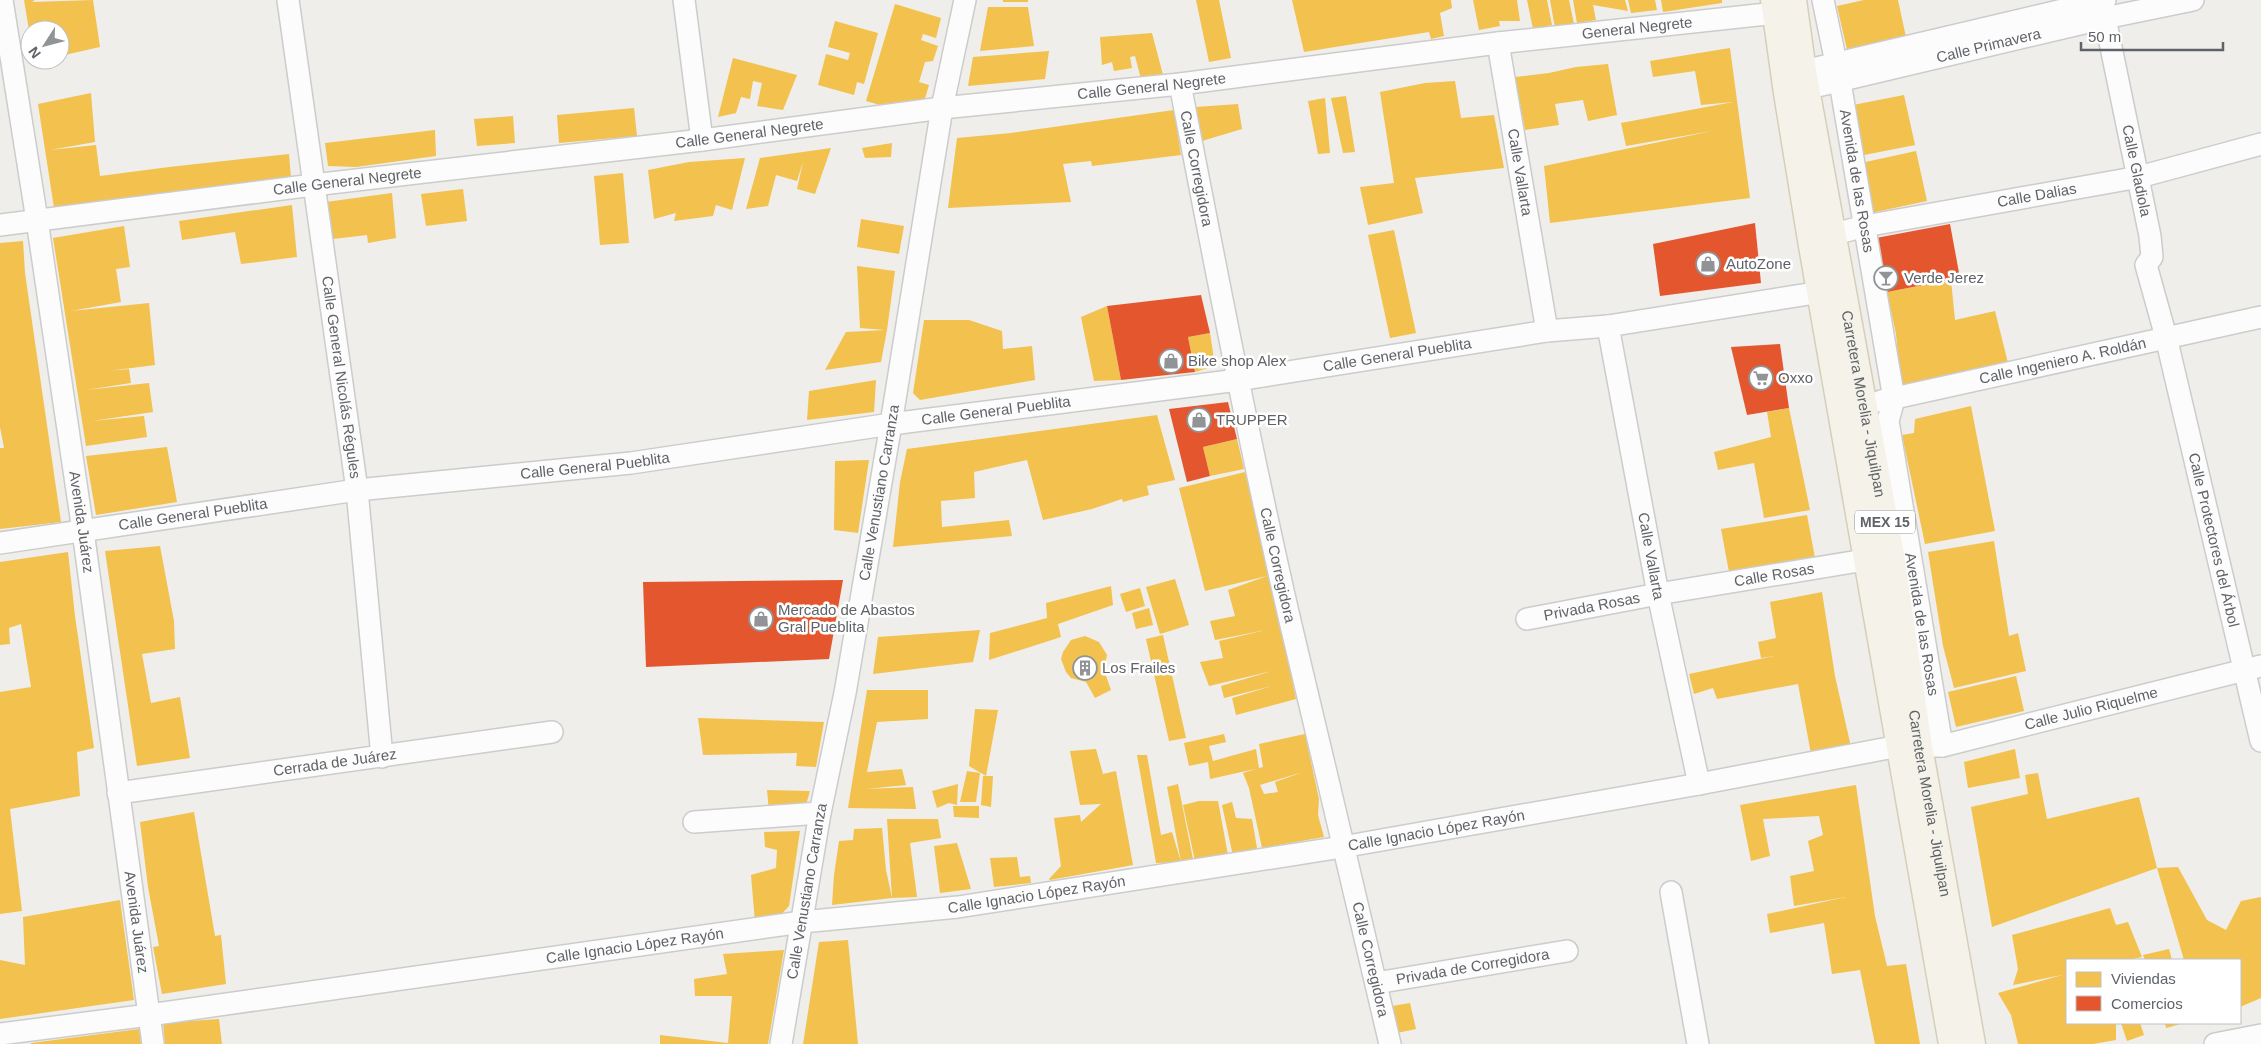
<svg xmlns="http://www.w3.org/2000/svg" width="2261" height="1044" font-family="Helvetica,sans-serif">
  <rect width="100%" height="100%" fill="#efeeea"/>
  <g fill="#f2c14e" fill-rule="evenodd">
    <path d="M 24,0 L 35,0 L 32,2 L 93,0 L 100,47 L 60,56 L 60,30 L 29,30 Z"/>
    <rect x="1003" y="0" width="25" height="2"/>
    <path d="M 1196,0 L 1219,0 L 1231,58 L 1209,62 Z"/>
    <path d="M 1292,0 L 1451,0 L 1452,8 L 1440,13 L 1444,36 L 1431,39 L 1429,32 L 1304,52 Z"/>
    <path d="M 1473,0 L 1517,0 L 1520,21 L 1499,21 L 1500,26 L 1479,30 Z"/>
    <path d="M 1527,0 L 1547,0 L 1552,25 L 1533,29 Z"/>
    <path d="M 1550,0 L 1569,0 L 1574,24 L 1555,28 Z"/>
    <path d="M 1573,0 L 1625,0 L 1628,11 L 1593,5 L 1596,20 L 1577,23 Z"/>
    <path d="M 1628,0 L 1655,0 L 1657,10 L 1631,13 Z"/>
    <path d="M 1661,0 L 1722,0 L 1722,3 L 1663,12 Z"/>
    <path d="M 1864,0 L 1898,0 L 1907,42 L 1848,54 L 1837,6 Z"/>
    <path d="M 895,4 L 941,18 L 936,38 L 923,34 L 921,40 L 938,46 L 933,61 L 925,62 L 919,82 L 929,85 L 922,109 L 901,111 L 866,101 Z"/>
    <path d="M 988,7 L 1028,7 L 1034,46 L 980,51 Z"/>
    <path d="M 835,21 L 878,33 L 864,84 L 857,82 L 854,95 L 818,85 L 826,54 L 848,60 L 850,53 L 828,47 Z"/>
    <path d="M 1152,33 L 1163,75 L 1141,79 L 1135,56 L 1130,57 L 1132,68 L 1114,71 L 1112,62 L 1102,65 L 1100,37 Z"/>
    <path d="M 1730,48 L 1750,198 L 1550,223 L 1544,166 L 1712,131 L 1626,146 L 1621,123 L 1733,102 L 1701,105 L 1695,71 L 1653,77 L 1650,61 Z"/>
    <path d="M 1049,51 L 1045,79 L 968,86 L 973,57 Z"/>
    <path d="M 733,58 L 797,75 L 783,110 L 757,106 L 762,83 L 753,81 L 750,99 L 741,97 L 736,113 L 718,117 Z"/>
    <path d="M 1608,64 L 1617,115 L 1588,121 L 1583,100 L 1555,104 L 1559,125 L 1525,130 L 1515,77 L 1549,73 L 1576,67 Z"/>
    <path d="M 1455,81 L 1461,118 L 1494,115 L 1504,168 L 1415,178 L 1423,213 L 1368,225 L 1360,187 L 1394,183 L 1380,92 L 1425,83 Z"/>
    <path d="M 91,93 L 95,142 L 50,150 L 96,145 L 100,176 L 169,167 L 289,154 L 291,178 L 54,208 L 38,104 Z"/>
    <path d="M 1904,95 L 1915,145 L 1859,156 L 1848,106 Z"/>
    <path d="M 1346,96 L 1355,152 L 1343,153 L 1331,98 Z"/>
    <path d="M 1325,98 L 1330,153 L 1318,154 L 1308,101 Z"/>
    <path d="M 1238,104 L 1242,129 L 1202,141 L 1196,107 Z"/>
    <path d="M 634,108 L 637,136 L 559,143 L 557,115 Z"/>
    <path d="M 1174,110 L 1181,155 L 1092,166 L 1091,161 L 1063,164 L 1071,202 L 948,208 L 957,138 L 1011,133 Z"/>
    <path d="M 513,116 L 515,143 L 477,146 L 474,119 Z"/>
    <path d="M 435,130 L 436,156 L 356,167 L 328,166 L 325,143 Z"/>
    <path d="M 892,143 L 891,157 L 865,158 L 862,148 Z"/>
    <path d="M 831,148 L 815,194 L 797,189 L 803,162 L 797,181 L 776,175 L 768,206 L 746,209 L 760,158 Z"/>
    <path d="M 1916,151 L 1927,201 L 1871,213 L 1861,163 Z"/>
    <path d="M 745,158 L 732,210 L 716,205 L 713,216 L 674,221 L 676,213 L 654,219 L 648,170 L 689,162 Z"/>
    <path d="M 623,173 L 629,243 L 600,245 L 594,176 Z"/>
    <path d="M 463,189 L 467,221 L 426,226 L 421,194 Z"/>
    <path d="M 392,193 L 396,238 L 368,243 L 367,235 L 333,239 L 326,202 Z"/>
    <path d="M 292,205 L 297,257 L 241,264 L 235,232 L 182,240 L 179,221 Z"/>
    <path d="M 861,219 L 904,226 L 899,254 L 857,247 Z"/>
    <path d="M 124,226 L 130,267 L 116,269 L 121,302 L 71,311 L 149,303 L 155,365 L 108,371 L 129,369 L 131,383 L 86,390 L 149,383 L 153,412 L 92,421 L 144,416 L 147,437 L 86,446 L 53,238 Z"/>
    <path d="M 1394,230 L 1416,333 L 1390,338 L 1368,235 Z"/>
    <path d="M 23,241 L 25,273 L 61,522 L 0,529 L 0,448 L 4,448 L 0,427 L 0,243 Z"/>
    <path d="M 857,266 L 895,271 L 887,330 L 881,362 L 825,370 L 846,332 L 885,330 L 860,328 Z"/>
    <path d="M 1951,280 L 1955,320 L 1995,311 L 2008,363 L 1901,386 L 1896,334 L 1887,292 Z"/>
    <path d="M 1107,306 L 1121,380 L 1094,381 L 1081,317 Z"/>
    <path d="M 924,320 L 969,320 L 1002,331 L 1003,349 L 1032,346 L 1035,380 L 920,400 L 913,393 Z"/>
    <path d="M 1210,333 L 1215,366 L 1195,372 L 1188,337 Z"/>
    <path d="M 876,380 L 874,412 L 807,420 L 809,391 Z"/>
    <path d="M 1971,406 L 1995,531 L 1925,544 L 1902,435 L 1914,433 L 1915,419 Z"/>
    <path d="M 1789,408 L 1810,510 L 1764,518 L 1754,463 L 1718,470 L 1714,452 L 1771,437 L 1767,412 Z"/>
    <path d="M 1157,415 L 1175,480 L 1147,486 L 1149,495 L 1123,502 L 1122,499 L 1092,509 L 1043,520 L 1027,460 L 974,472 L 975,498 L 941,501 L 942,527 L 1009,520 L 1012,536 L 893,547 L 900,482 L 907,449 Z"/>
    <path d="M 1237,439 L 1244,469 L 1210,476 L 1203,447 Z"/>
    <path d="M 167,447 L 177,502 L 96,515 L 86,456 Z"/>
    <path d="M 869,460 L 858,533 L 834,530 L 835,461 Z"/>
    <path d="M 1245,472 L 1271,575 L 1296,699 L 1236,715 L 1232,698 L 1272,686 L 1224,698 L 1221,686 L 1272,671 L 1209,686 L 1200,662 L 1223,658 L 1219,641 L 1266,630 L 1215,640 L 1210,621 L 1235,616 L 1228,590 L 1267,576 L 1205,591 L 1179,488 Z"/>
    <path d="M 1807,515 L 1815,558 L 1729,572 L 1721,529 Z"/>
    <path d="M 1994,541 L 2009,636 L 2018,633 L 2026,671 L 1954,688 L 1943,646 L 1928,552 Z"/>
    <path d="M 160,546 L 174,621 L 175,649 L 142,654 L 151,703 L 180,697 L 190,758 L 137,766 L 105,551 Z"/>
    <path d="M 68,552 L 75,616 L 94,748 L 77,752 L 80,796 L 10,809 L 22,911 L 0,914 L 0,692 L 31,687 L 21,624 L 9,628 L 10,644 L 0,645 L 0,562 Z"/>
    <path d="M 1175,579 L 1189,625 L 1160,634 L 1146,587 Z"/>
    <path d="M 1111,586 L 1113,605 L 1058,624 L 1061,637 L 989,660 L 990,633 L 1047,618 L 1046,603 Z"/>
    <path d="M 1140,588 L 1145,606 L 1126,612 L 1120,594 Z"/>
    <path d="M 1822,592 L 1835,676 L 1851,747 L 1811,754 L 1798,684 L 1717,699 L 1713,688 L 1694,694 L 1689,674 L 1774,656 L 1761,658 L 1758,642 L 1776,638 L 1770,602 Z"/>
    <path d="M 1149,608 L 1153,625 L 1136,629 L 1132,613 Z"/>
    <path d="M 980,630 L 973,662 L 873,674 L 878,637 Z"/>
    <path d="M 1163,635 L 1186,738 L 1169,741 L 1146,639 Z"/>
    <path d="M 1085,636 L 1099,642 L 1107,655 L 1104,670 L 1111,690 L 1095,698 L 1086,682 L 1071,678 L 1066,672 L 1061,659 L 1063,652 L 1071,640 Z"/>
    <path d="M 2016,676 L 2024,711 L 1956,727 L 1948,692 Z"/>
    <path d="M 867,690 L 928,690 L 928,719 L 877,722 L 867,772 L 902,769 L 906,785 L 866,789 L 913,787 L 916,809 L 848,808 Z"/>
    <path d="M 975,709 L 998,710 L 986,776 L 969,766 Z"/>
    <path d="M 698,718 L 824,722 L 816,767 L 796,766 L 797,753 L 703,755 Z"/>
    <path d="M 1224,734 L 1226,742 L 1209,746 L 1213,761 L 1256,749 L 1259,768 L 1263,767 L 1259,744 L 1305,734 L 1319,799 L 1318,815 L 1324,837 L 1262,848 L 1249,788 L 1243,773 L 1255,769 L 1210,779 L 1208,762 L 1189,766 L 1184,743 ZM 1303,772 L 1275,782 L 1278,792 L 1264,794 L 1260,785 Z"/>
    <path d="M 1096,749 L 1103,774 L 1116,771 L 1133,865 L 1050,880 L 1049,879 L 1061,866 L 1054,818 L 1080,815 L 1081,822 L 1101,804 L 1080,805 L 1070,751 Z"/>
    <path d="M 2015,749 L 2020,778 L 1968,788 L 1964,762 Z"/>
    <path d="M 1137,755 L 1147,755 L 1161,835 L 1172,832 L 1181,862 L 1167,787 L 1178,784 L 1193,859 L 1181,862 L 1156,863 Z"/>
    <path d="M 967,771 L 980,773 L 976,802 L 960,802 Z"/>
    <path d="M 2038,773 L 2047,819 L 2139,797 L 2157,868 L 1992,927 L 1971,807 L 2028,794 L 2025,775 Z"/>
    <path d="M 983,776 L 993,776 L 991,807 L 981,805 Z"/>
    <path d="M 958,784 L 957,805 L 949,803 L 937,808 L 932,791 Z"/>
    <path d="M 1856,785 L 1875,916 L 1887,966 L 1906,964 L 1920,1044 L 1875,1044 L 1860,970 L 1832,974 L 1824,923 L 1770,933 L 1767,914 L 1846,897 L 1794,906 L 1790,876 L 1814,871 L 1808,841 L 1823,835 L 1819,816 L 1763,819 L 1770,856 L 1751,861 L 1740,805 Z"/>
    <path d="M 767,790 L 810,791 L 804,812 L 769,811 Z"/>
    <path d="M 1199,801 L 1218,801 L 1228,855 L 1195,861 L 1183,805 Z"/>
    <path d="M 1232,802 L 1236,818 L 1252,819 L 1258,854 L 1233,856 L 1222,805 Z"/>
    <path d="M 953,806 L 979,806 L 979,818 L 954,817 Z"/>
    <path d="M 194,812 L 215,936 L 221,935 L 226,984 L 162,994 L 153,947 L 159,946 L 148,887 L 140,822 Z"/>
    <path d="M 887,819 L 938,819 L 941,838 L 910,843 L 917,897 L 892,898 Z"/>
    <path d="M 882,828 L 886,870 L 892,898 L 832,905 L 834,875 L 839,841 L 853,840 L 854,829 Z"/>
    <path d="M 800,831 L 789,906 L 776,920 L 755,922 L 751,875 L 776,868 L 777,850 L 765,847 L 764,832 Z"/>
    <path d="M 957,843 L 971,889 L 940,893 L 934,846 Z"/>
    <path d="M 1017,857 L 1020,877 L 1030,876 L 1031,883 L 994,887 L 990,858 Z"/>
    <path d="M 2178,867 L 2207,920 L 2226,930 L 2241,901 L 2261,897 L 2261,998 L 2240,1007 L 2240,960 L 2184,960 L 2157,868 Z"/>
    <path d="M 120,900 L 134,1000 L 0,1019 L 0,960 L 25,965 L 23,917 Z"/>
    <path d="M 2110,908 L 2116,925 L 2128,922 L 2142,957 L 2128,960 L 2067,960 L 2067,1023 L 2116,1023 L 2116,1040 L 2093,1044 L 2018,1044 L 2011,1015 L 1998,993 L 2062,975 L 2013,985 L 2018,969 L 2012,935 Z"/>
    <path d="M 848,940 L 858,1044 L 803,1044 L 819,942 Z"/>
    <path d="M 2169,949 L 2172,960 L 2145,960 L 2143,955 Z"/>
    <path d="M 784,950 L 768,1044 L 660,1044 L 660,1035 L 728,1043 L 732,996 L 695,996 L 694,979 L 727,974 L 723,954 Z"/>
    <path d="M 1410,1003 L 1416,1029 L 1397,1033 L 1392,1006 Z"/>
    <path d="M 219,1019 L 222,1044 L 165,1044 L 163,1023 Z"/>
    <path d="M 2121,1023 L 2140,1023 L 2144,1035 L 2127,1041 Z"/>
    <path d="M 2165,1023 L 2184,1023 L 2166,1028 Z"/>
    <path d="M 139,1029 L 141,1044 L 31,1044 L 31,1043 Z"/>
  </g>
  <g fill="#e4572e">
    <path d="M 1755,223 L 1761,283 L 1660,296 L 1653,244 Z"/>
    <path d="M 1950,224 L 1960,278 L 1887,292 L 1876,238 Z"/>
    <path d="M 1201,295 L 1210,333 L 1188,337 L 1195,372 L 1121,380 L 1107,306 Z"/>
    <path d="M 1780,344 L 1789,408 L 1747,415 L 1731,347 Z"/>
    <path d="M 1228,402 L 1237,439 L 1203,447 L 1210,476 L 1187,482 L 1169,409 Z"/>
    <path d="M 843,580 L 829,659 L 646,667 L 643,582 Z"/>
  </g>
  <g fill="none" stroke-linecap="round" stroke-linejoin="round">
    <g stroke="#cbcccc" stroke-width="24">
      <g id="minor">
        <path id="s1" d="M 2,0 L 37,220 L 83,531 L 153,1044"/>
        <path id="s2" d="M 288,0 L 357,490 L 382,757"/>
        <path d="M 684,0 L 702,140"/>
        <path id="s3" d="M 1823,0 L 1840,82 L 1894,399 L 1888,421 L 1942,746"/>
        <path id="s4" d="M 2103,0 L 2105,18 L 2150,236 L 2152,257 L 2146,265 L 2166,337 L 2261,741"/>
        <path id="s5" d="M 1498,43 L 1547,331"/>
        <path d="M 1787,75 L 2105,0"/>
        <path id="s6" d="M 1180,84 C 1215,264 1249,443 1290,621 C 1323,762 1358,903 1390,1044"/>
        <path id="s7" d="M 1792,92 L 2105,18 L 2193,0"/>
        <path id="s8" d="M 0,225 L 313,185 L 702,140 L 942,108 L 1180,84 L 1498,43 L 1776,13"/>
        <path id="s9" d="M 1819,238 L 1865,226 L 2139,177 L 2261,144"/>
        <path id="s10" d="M 1608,326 L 1658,594 L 1699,784"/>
        <path id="s11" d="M 1881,401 L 2261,317"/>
        <path id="s12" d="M 0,543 L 357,490 L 631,463 L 891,424 L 1238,380 L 1547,331 L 1608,326 L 1834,290"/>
        <path id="s13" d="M 1527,619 L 1658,594 L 1883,557"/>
        <path id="s14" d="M 118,793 L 552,732"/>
        <path d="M 694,822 L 820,813"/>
        <path d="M 1671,892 L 1698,1044"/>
        <path id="s15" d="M 1376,983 L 1567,951"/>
        <path id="s16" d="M 0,1034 L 149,1015 L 802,922 L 958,907 L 1342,847 L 1699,784 L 1899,746 L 1942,746 L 2261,666"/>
        <path id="s17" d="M 781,1044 L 820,813 L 845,693 L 891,424 L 942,108 L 965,0"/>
        <path d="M 2215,1044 L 2261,1035"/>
      </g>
    </g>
    <g stroke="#d7ceb8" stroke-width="29">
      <g id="major">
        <path d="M 1774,0 L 1787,93 L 1811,240 L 1952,1044"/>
        <path id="s18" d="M 1793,0 L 1803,72 L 1891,556 L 1919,747 L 1972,1044"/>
      </g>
    </g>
    <use href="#minor" stroke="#fdfcfc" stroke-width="21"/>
    <use href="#major" stroke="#f4f2e9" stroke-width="26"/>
  </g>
  <defs>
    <g id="shop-ring" transform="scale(1.25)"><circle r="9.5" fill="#fff" stroke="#919496" stroke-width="1.5"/><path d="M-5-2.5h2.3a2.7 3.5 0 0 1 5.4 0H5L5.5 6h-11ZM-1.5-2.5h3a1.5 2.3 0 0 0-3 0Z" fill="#919496"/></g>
    <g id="bar-ring" transform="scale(1.25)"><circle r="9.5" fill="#fff" stroke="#919496" stroke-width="1.5"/><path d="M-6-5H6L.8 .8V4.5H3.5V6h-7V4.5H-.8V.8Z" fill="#919496"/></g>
    <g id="supermarket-ring" transform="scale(1.25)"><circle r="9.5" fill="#fff" stroke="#919496" stroke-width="1.5"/><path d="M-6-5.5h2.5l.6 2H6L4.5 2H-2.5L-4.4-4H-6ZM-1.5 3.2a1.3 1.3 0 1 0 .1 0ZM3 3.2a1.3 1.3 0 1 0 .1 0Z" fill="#919496"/></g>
    <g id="building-ring" transform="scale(1.25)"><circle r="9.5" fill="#fff" stroke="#919496" stroke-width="1.5"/><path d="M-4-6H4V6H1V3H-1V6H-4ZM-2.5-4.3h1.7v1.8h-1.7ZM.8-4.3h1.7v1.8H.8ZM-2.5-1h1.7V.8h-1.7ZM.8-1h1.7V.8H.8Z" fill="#919496"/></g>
  </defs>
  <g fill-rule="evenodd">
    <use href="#shop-ring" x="1708" y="264"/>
    <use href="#bar-ring" x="1886" y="278"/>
    <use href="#shop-ring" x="1171" y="361"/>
    <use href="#supermarket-ring" x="1761" y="378"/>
    <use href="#shop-ring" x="1199" y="420"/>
    <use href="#shop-ring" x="761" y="619"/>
    <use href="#building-ring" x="1085" y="668"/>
  </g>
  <g text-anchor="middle" stroke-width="5" stroke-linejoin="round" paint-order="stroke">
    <rect fill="#fff" stroke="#8f9295" stroke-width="1" x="1855" y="510.5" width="60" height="23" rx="4"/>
    <g font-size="14" font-weight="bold" fill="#5f6368">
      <text x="1885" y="527">MEX 15</text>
    </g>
    <g font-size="15" fill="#5f6368" stroke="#fff">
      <text dy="5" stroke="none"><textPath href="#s8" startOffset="1649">General Negrete</textPath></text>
      <text dy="5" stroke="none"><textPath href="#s7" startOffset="202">Calle Primavera</textPath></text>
      <text dy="5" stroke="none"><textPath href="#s8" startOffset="1160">Calle General Negrete</textPath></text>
      <text dy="5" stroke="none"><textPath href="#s8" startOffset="755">Calle General Negrete</textPath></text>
      <text dy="5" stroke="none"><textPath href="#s6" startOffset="86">Calle Corregidora</textPath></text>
      <text dy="5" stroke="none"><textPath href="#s4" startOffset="174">Calle Gladiola</textPath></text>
      <text dy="5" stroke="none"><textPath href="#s5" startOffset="131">Calle Vallarta</textPath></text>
      <text dy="5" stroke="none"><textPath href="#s8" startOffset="350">Calle General Negrete</textPath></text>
      <text dy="5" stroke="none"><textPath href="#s3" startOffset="184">Avenida de las Rosas</textPath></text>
      <text dy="5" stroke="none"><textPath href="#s9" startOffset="222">Calle Dalias</textPath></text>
      <text dy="5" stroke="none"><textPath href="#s12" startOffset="1410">Calle General Pueblita</textPath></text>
      <text dy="5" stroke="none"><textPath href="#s11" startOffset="186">Calle Ingeniero A. Roldán</textPath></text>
      <text dy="5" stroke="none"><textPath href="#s2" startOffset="381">Calle General Nicolás Régules</textPath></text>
      <text dy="5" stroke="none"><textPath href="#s18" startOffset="410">Carretera Morelia - Jiquilpan</textPath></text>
      <text dy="5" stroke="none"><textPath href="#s12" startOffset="1005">Calle General Pueblita</textPath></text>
      <text dy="5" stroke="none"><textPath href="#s12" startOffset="600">Calle General Pueblita</textPath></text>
      <text dy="5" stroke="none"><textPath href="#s17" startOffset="560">Calle Venustiano Carranza</textPath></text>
      <text dy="5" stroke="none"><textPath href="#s12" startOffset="195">Calle General Pueblita</textPath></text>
      <text dy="5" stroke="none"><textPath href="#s1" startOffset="528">Avenida Juárez</textPath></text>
      <text dy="5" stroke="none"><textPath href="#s4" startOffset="555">Calle Protectores del Árbol</textPath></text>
      <text dy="5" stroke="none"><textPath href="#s10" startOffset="234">Calle Vallarta</textPath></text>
      <text dy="5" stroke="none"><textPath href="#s6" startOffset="491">Calle Corregidora</textPath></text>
      <text dy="5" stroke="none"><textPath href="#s13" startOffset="251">Calle Rosas</textPath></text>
      <text dy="5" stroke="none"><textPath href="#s13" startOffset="66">Privada Rosas</textPath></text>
      <text dy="5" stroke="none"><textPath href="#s3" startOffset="634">Avenida de las Rosas</textPath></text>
      <text dy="5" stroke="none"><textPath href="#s16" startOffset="2118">Calle Julio Riquelme</textPath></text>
      <text dy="5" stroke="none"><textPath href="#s14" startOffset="219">Cerrada de Juárez</textPath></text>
      <text dy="5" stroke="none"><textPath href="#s18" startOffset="815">Carretera Morelia - Jiquilpan</textPath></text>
      <text dy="5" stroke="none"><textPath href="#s16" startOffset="1451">Calle Ignacio López Rayón</textPath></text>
      <text dy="5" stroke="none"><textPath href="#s17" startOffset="155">Calle Venustiano Carranza</textPath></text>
      <text dy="5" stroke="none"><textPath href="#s16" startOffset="1046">Calle Ignacio López Rayón</textPath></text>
      <text dy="5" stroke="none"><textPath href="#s1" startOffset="932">Avenida Juárez</textPath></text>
      <text dy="5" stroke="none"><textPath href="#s16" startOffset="641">Calle Ignacio López Rayón</textPath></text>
      <text dy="5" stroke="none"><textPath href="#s6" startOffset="896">Calle Corregidora</textPath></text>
      <text dy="5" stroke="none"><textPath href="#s15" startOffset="98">Privada de Corregidora</textPath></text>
    </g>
    <g font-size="15" fill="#5f6368" stroke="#fff" text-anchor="start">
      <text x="1726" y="269">AutoZone</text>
      <text x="1904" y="283">Verde Jerez</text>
      <text x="1188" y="366">Bike shop Alex</text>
      <text x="1778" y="383">Oxxo</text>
      <text x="1216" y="425">TRUPPER</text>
      <text x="778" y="615">Mercado de Abastos<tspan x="778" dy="17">Gral Pueblita</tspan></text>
      <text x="1102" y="673">Los Frailes</text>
    </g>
  </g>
  <rect x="2066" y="959" width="175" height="65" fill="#ffffff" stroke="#bfc1c3"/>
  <rect x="2076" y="972" width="25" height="15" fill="#f2c14e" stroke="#bfc1c3"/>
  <text x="2111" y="984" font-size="15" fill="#5f6368">Viviendas</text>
  <rect x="2076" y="996" width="25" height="15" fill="#e4572e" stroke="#bfc1c3"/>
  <text x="2111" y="1009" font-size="15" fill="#5f6368">Comercios</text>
  <g transform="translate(45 45) rotate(234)"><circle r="24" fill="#ffffff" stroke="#bfc1c3"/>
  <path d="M0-4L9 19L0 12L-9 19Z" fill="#919496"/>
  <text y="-8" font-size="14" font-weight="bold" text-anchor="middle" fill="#5f6368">N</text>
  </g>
  <path d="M2081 42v8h142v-8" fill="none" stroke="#5f6368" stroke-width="2.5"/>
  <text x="2088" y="42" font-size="15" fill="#5f6368" stroke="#ffffff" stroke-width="4" paint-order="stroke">50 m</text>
</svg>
